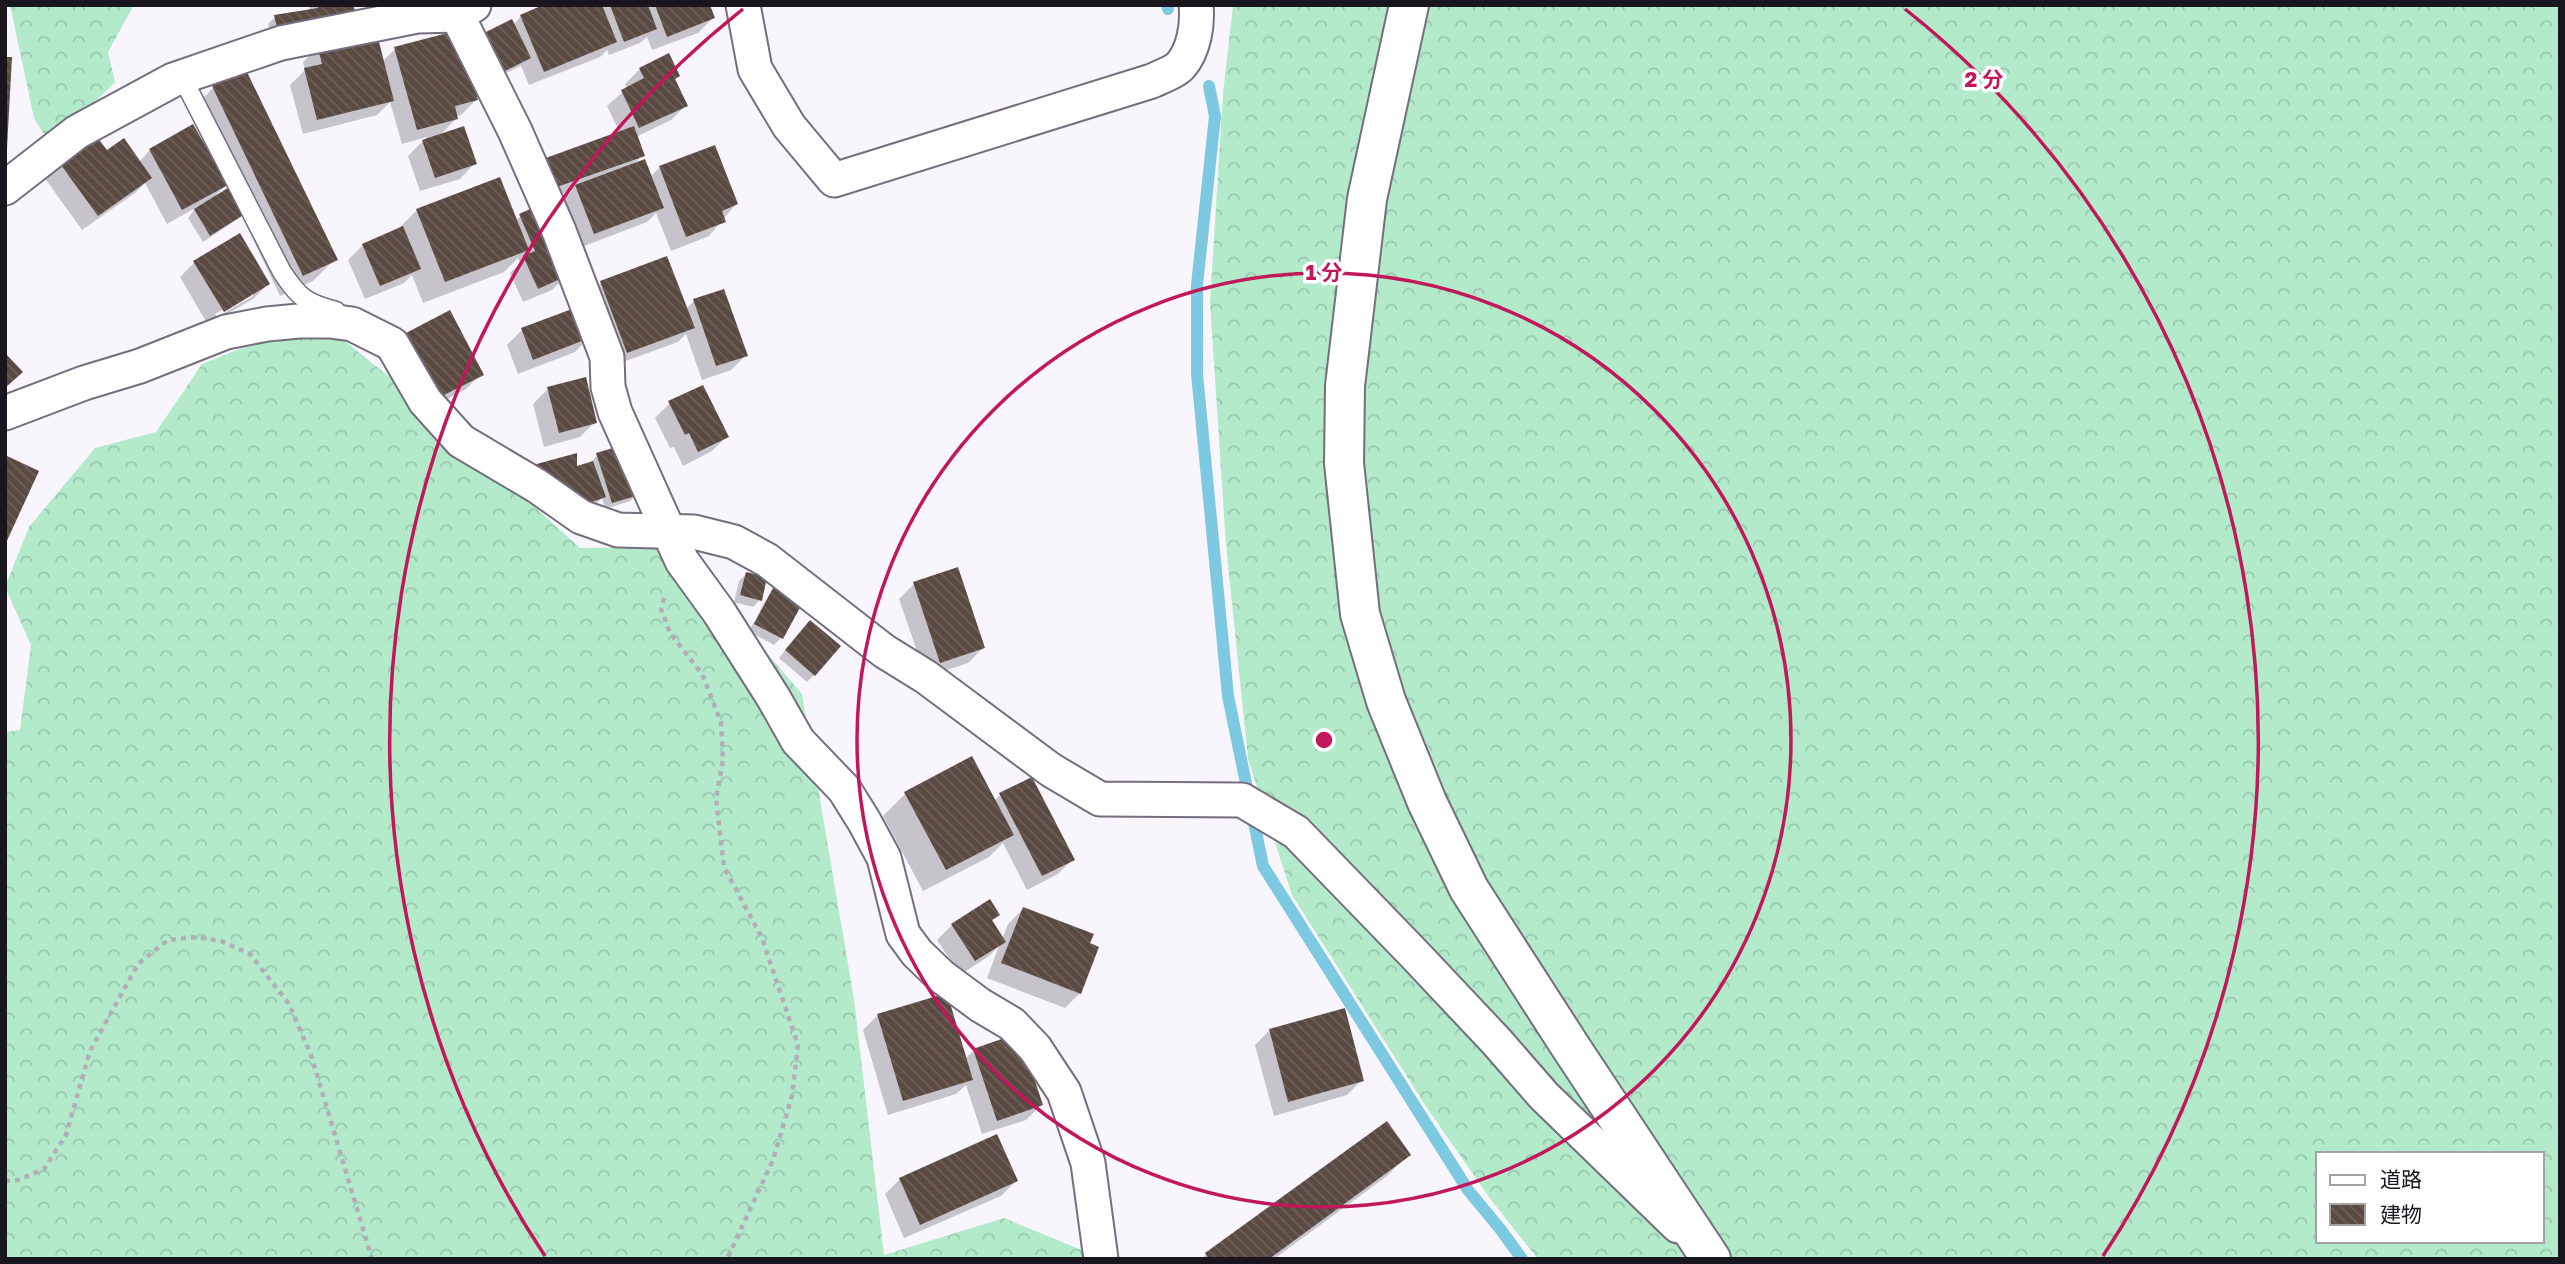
<svg xmlns="http://www.w3.org/2000/svg" width="2565" height="1264" font-family="'Golos Text','Noto Sans JP',sans-serif">
  <defs>
    <pattern id="forest-crowns" width="20" height="18" patternUnits="userSpaceOnUse" patternTransform="scale(1.75)"><rect width="20" height="18" fill="#b2eaca"/><path d="M2 6a3 3 0 1 1 6 0M12 15a3 3 0 1 1 6 0" fill="none" stroke="#98c8ad"/></pattern>
    <pattern id="building-back-hatch" width="6" height="6" patternUnits="userSpaceOnUse" patternTransform="scale(1.75)"><rect width="6" height="6" fill="#5a4a41"/><path d="M-1 5l2 2M0 0l6 6M5-1l2 2" fill="none" stroke="#6d6059"/></pattern>
  </defs>
  <rect width="100%" height="100%" fill="#f8f5fd"/>
  <g fill="url(#forest-crowns)" fill-rule="evenodd">
    <path d="M 10,5 L 134,5 L 108,52 L 115,82 L 95,102 L 45,136 L 34,118 Z"/>
    <path d="M 1233,5 L 2560,5 L 2560,1259 L 1538,1259 L 1491,1200 L 1425,1105 L 1292,895 L 1248,759 L 1226,545 L 1210,303 L 1223,94 ZM 2318,1154 L 2542,1154 L 2542,1241 L 2318,1241 Z"/>
    <path d="M 316,318 L 402,387 L 580,548 L 675,547 L 802,694 L 854,999 L 884,1255 L 1004,1218 L 1084,1251 L 1086,1259 L 5,1259 L 5,732 L 20,730 L 31,645 L 5,587 L 29,527 L 95,448 L 156,432 L 202,364 Z"/>
  </g>
  <g fill="#0003" fill-rule="evenodd">
    <path d="M 309,5 L 352,5 L 270,34 L 268,24 L 275,17 L 310,11 Z"/>
    <path d="M 548,5 L 708,5 L 713,18 L 698,33 L 652,50 L 647,37 L 640,43 L 609,55 L 607,50 L 600,57 L 529,85 L 521,66 L 497,77 L 480,40 L 487,33 L 513,25 L 521,16 Z"/>
    <path d="M 318,47 L 382,62 L 395,49 L 476,100 L 461,115 L 456,116 L 456,119 L 439,136 L 474,164 L 460,179 L 420,191 L 408,156 L 427,137 L 402,144 L 390,102 L 377,115 L 303,134 L 290,85 L 305,70 L 303,62 Z"/>
    <path d="M 640,69 L 674,80 L 686,105 L 671,120 L 636,137 L 643,155 L 632,166 L 650,177 L 660,167 L 714,147 L 736,204 L 709,236 L 671,251 L 656,213 L 647,222 L 579,248 L 561,202 L 573,190 L 539,202 L 620,133 L 607,106 L 627,88 L 625,84 Z"/>
    <path d="M 213,88 L 335,259 L 313,281 L 280,296 L 242,216 L 203,242 L 188,218 L 197,207 L 167,224 L 145,183 L 135,193 L 82,230 L 44,177 L 59,162 L 106,152 L 139,162 L 150,150 L 214,166 L 217,164 L 191,110 ZM 227,184 L 229,189 L 213,198 Z"/>
    <path d="M 417,210 L 515,221 L 521,216 L 567,275 L 552,290 L 523,302 L 510,273 L 520,263 L 518,258 L 504,272 L 423,303 L 412,275 L 404,283 L 365,299 L 348,260 L 363,245 L 396,231 Z"/>
    <path d="M 666,258 L 686,309 L 694,301 L 746,355 L 731,370 L 702,380 L 686,334 L 678,342 L 612,366 L 586,298 L 601,283 Z"/>
    <path d="M 195,262 L 268,284 L 253,299 L 208,325 L 180,277 ZM 253,292 L 253,296 L 217,317 L 215,314 Z"/>
    <path d="M 449,312 L 481,374 L 466,389 L 425,411 L 392,350 L 407,335 Z"/>
    <path d="M 522,330 L 590,337 L 575,352 L 518,374 L 507,345 Z"/>
    <path d="M 548,389 L 595,422 L 580,437 L 544,447 L 533,404 Z"/>
    <path d="M 670,403 L 727,436 L 712,451 L 683,466 L 674,447 L 670,448 L 655,418 Z"/>
    <path d="M 597,455 L 637,494 L 630,501 L 605,509 L 602,498 L 589,511 L 575,469 L 590,464 Z"/>
    <path d="M 746,574 L 760,600 L 753,607 L 734,602 L 739,581 Z"/>
    <path d="M 914,584 L 983,648 L 968,663 L 926,677 L 899,599 Z"/>
    <path d="M 774,590 L 781,638 L 774,645 L 749,631 L 767,598 Z"/>
    <path d="M 803,629 L 814,675 L 807,682 L 779,658 Z"/>
    <path d="M 905,794 L 994,801 L 1001,794 L 1073,859 L 1058,874 L 1027,890 L 1003,843 L 989,857 L 923,891 L 883,816 Z"/>
    <path d="M 989,901 L 998,915 L 991,922 L 1002,939 L 1008,924 L 1023,909 L 1080,993 L 1065,1008 L 987,978 L 999,946 L 989,956 L 960,975 L 937,940 L 952,925 Z"/>
    <path d="M 878,1015 L 965,1059 L 974,1050 L 1041,1105 L 1026,1120 L 982,1134 L 966,1085 L 956,1094 L 888,1115 L 863,1030 Z"/>
    <path d="M 1270,1030 L 1362,1080 L 1347,1095 L 1274,1116 L 1255,1045 Z"/>
    <path d="M 1409,1154 L 1387,1176 L 1274,1259 L 1202,1259 L 1206,1254 Z"/>
    <path d="M 900,1179 L 1016,1181 L 1001,1196 L 904,1238 L 885,1194 Z"/>
  </g>
  <g fill="none" stroke-linecap="round" stroke-linejoin="round">
    <g stroke="#7ec9e2" stroke-width="12">
      <path d="M 1167,5 L 1168,9"/>
      <path d="M 1209,86 L 1215,116 L 1197,285 L 1197,374 L 1228,696 L 1263,866 L 1468,1190 L 1501,1230 L 1522,1259"/>
    </g>
  </g>
  <g fill="url(#building-back-hatch)">
    <path d="M 317,5 L 354,5 L 355,14 L 277,28 L 274,15 L 318,8 Z"/>
    <path d="M 543,5 L 602,5 L 617,42 L 544,72 L 520,15 Z"/>
    <path d="M 610,5 L 648,5 L 657,29 L 624,42 Z"/>
    <path d="M 655,5 L 710,5 L 715,18 L 667,37 Z"/>
    <path d="M 512,19 L 531,58 L 505,71 L 486,32 Z"/>
    <path d="M 376,30 L 394,101 L 317,120 L 304,68 L 322,64 L 317,45 Z"/>
    <path d="M 459,30 L 478,100 L 455,106 L 458,119 L 417,130 L 394,47 Z"/>
    <path d="M 669,53 L 680,76 L 675,79 L 688,106 L 639,128 L 621,90 L 644,78 L 639,68 Z"/>
    <path d="M 5,57 L 12,57 L 7,148 L 5,148 Z"/>
    <path d="M 246,70 L 338,260 L 303,276 L 212,86 Z"/>
    <path d="M 193,124 L 228,185 L 182,210 L 149,149 Z"/>
    <path d="M 464,126 L 477,164 L 435,178 L 422,140 Z"/>
    <path d="M 634,126 L 645,156 L 554,188 L 543,159 Z"/>
    <path d="M 95,134 L 107,150 L 124,138 L 152,178 L 98,216 L 58,161 Z"/>
    <path d="M 715,145 L 738,204 L 722,211 L 726,222 L 686,237 L 659,166 Z"/>
    <path d="M 645,159 L 664,208 L 594,234 L 575,185 Z"/>
    <path d="M 500,177 L 529,250 L 445,282 L 416,209 Z"/>
    <path d="M 231,186 L 248,212 L 210,236 L 194,209 Z"/>
    <path d="M 539,205 L 569,275 L 538,289 L 523,256 L 535,251 L 519,214 Z"/>
    <path d="M 403,226 L 421,269 L 380,286 L 362,244 Z"/>
    <path d="M 240,233 L 270,284 L 224,312 L 193,261 Z"/>
    <path d="M 667,256 L 695,328 L 627,353 L 600,281 Z"/>
    <path d="M 724,289 L 748,356 L 716,366 L 693,299 Z"/>
    <path d="M 580,306 L 592,337 L 533,360 L 521,328 Z"/>
    <path d="M 450,310 L 484,375 L 440,397 L 406,333 Z"/>
    <path d="M 5,353 L 23,372 L 5,388 Z"/>
    <path d="M 586,377 L 597,423 L 559,433 L 547,387 Z"/>
    <path d="M 703,385 L 729,437 L 698,452 L 689,433 L 685,435 L 668,401 Z"/>
    <path d="M 623,445 L 639,495 L 612,503 L 596,453 Z"/>
    <path d="M 577,453 L 577,466 L 593,461 L 606,497 L 583,505 L 533,465 Z"/>
    <path d="M 7,456 L 39,471 L 5,545 L 5,459 Z"/>
    <path d="M 958,567 L 985,648 L 940,663 L 913,582 Z"/>
    <path d="M 746,572 L 767,577 L 762,601 L 740,595 Z"/>
    <path d="M 773,588 L 802,604 L 783,639 L 754,624 Z"/>
    <path d="M 810,620 L 841,646 L 815,676 L 785,650 Z"/>
    <path d="M 972,756 L 1014,835 L 946,870 L 904,792 Z"/>
    <path d="M 1032,777 L 1075,860 L 1042,876 L 999,793 Z"/>
    <path d="M 990,899 L 1000,915 L 992,920 L 1006,942 L 975,961 L 951,924 Z"/>
    <path d="M 1023,907 L 1094,934 L 1090,943 L 1099,947 L 1081,994 L 1001,963 Z"/>
    <path d="M 947,993 L 973,1080 L 903,1101 L 877,1014 Z"/>
    <path d="M 1345,1008 L 1364,1081 L 1288,1102 L 1269,1029 Z"/>
    <path d="M 1019,1033 L 1043,1105 L 997,1121 L 973,1049 Z"/>
    <path d="M 1387,1121 L 1411,1155 L 1269,1259 L 1209,1259 L 1205,1253 Z"/>
    <path d="M 997,1134 L 1018,1181 L 920,1225 L 899,1178 Z"/>
  </g>
  <g fill="none" stroke-linecap="round" stroke-linejoin="round">
    <g stroke="#746e7e" stroke-width="21">
      <path id="service" d="M 182,77 L 282,272 C 299,298 306,303 336,311"/>
    </g>
    <g stroke="#746e7e" stroke-width="37">
      <g id="minor">
        <path d="M 743,5 L 755,69 L 789,126 L 834,180 L 1152,81 C 1160,77 1175,72 1181,65 C 1194,50 1198,24 1196,5"/>
        <path d="M 457,15 L 515,131 L 559,231 L 607,357 L 608,387 L 615,412 L 682,561 L 719,612 L 773,697 L 798,741 L 844,789 L 864,821 L 884,858 L 903,934 L 917,953 L 941,976 L 980,1005 L 1012,1024 L 1035,1048 L 1064,1092 L 1088,1163 L 1101,1259"/>
        <path d="M 5,188 L 77,132 L 173,80 L 281,43 L 417,16 L 457,15 L 474,5"/>
        <path d="M 5,413 L 84,383 L 140,366 L 226,332 L 267,324 L 299,321 L 330,321 L 352,324 L 392,344 L 425,401 L 461,441 L 537,486 L 581,517 L 618,530 L 694,532 L 734,542 L 767,560 L 884,651 L 926,677 L 1051,770 L 1100,799 L 1242,800 L 1296,832 L 1416,956 L 1497,1042 L 1544,1096 L 1678,1226"/>
      </g>
    </g>
    <g stroke="#746e7e" stroke-width="42">
      <path id="tertiary" d="M 1409,5 L 1367,199 L 1345,386 L 1344,463 L 1360,614 L 1386,701 L 1427,802 L 1469,889 L 1570,1046 L 1711,1259"/>
    </g>
    <g stroke="#b1afb6" stroke-width="4.5" stroke-dasharray="5 5" stroke-linecap="butt">
      <path d="M 664,598 L 661,609 L 670,633 L 702,674 L 721,722 L 723,761 L 716,799 L 724,867 L 762,938 L 798,1045 L 792,1096 L 773,1160 L 727,1259"/>
      <path d="M 5,1181 L 18,1180 L 44,1169 L 66,1135 L 90,1051 L 138,964 L 168,940 L 196,937 L 221,941 L 250,954 L 289,1004 L 311,1055 L 372,1259"/>
    </g>
    <use href="#service" stroke="#fff" stroke-width="18"/>
    <use href="#minor" stroke="#fff" stroke-width="33"/>
    <use href="#tertiary" stroke="#fff" stroke-width="38"/>
  </g>
  <g fill="none" stroke="#c2185b" stroke-width="3.5">
    <circle cx="1324" cy="740" r="467"/>
    <path d="M545 1256A934 934 0 0 1 743 9M1905 9A934 934 0 0 1 2103 1256"/>
  </g>
  <circle cx="1324" cy="740" r="10" fill="#c2185b" stroke="#fff" stroke-width="3.5"/>
  <g font-size="21" text-anchor="middle" font-weight="bold" fill="#c2185b" stroke="#fff" stroke-width="7" stroke-linejoin="round" paint-order="stroke">
    <text x="1984" y="87">2 分</text>
    <text x="1324" y="280">1 分</text>
  </g>
  <rect width="2565" height="1264" fill="none" stroke="#19171d" stroke-width="14"/>
  <rect x="2316" y="1152" width="228" height="91" fill="#ffffff" stroke="#a3a2a5" stroke-width="2"/>
  <rect x="2330" y="1175" width="35" height="10" fill="#ffffff" stroke="#a3a2a5" stroke-width="2"/>
  <text x="2380" y="1187" font-size="21" fill="#19171d">道路</text>
  <rect x="2330" y="1204" width="35" height="21" fill="url(#building-back-hatch)" stroke="#a3a2a5" stroke-width="2"/>
  <text x="2380" y="1222" font-size="21" fill="#19171d">建物</text>
</svg>
